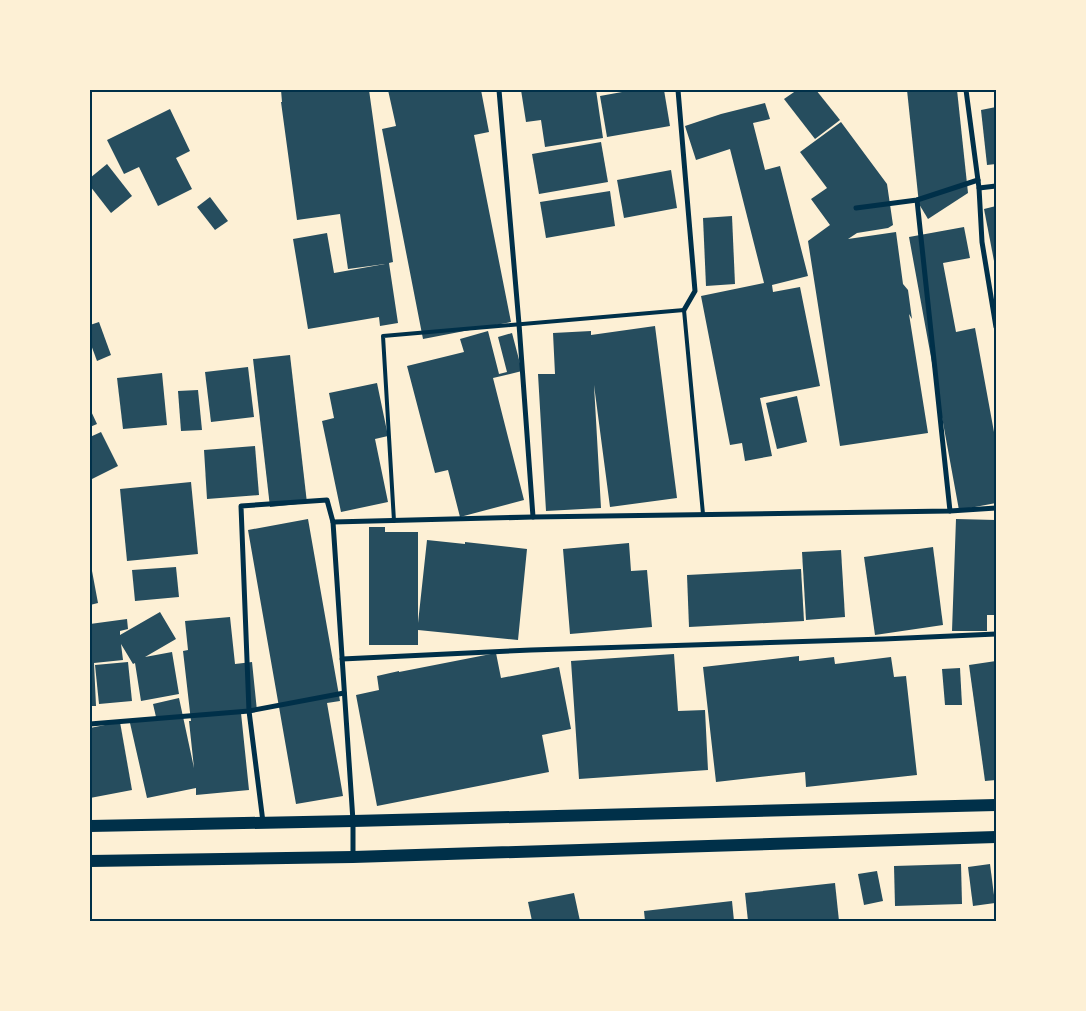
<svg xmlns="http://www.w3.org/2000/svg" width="1086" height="1011" font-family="Cabin,sans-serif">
  <rect width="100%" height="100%" fill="#fdf0d5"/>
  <g fill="#264d5e">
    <path d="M 281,90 L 369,90 L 393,262 L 389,263 L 398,323 L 380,326 L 379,317 L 308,329 L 293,239 L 327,233 L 334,273 L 385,264 L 348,269 L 340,214 L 297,220 L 281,102 L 282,102 Z"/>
    <path d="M 388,90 L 481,90 L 489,132 L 474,135 L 511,322 L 423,339 L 382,129 L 396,126 Z"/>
    <path d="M 521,90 L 596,90 L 603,138 L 545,147 L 541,120 L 526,122 Z"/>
    <path d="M 633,90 L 664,90 L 670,126 L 607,137 L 600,96 Z"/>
    <path d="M 797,90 L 816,90 L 840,120 L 815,139 L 784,99 Z"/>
    <path d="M 907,90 L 957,90 L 968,193 L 928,219 L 919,204 Z"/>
    <path d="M 765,103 L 770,119 L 753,123 L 765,170 L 780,166 L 808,276 L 772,285 L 773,292 L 800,287 L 820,386 L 760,398 L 772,456 L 745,461 L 742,443 L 730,445 L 701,296 L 764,283 L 730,149 L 696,160 L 685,126 L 721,114 Z"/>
    <path d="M 996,107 L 996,164 L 987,165 L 981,110 Z"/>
    <path d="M 170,109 L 190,151 L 176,158 L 192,189 L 158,206 L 139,167 L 124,174 L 107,140 Z"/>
    <path d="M 841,122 L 887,184 L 893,225 L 888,228 L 857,233 L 848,239 L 896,232 L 903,284 L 908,290 L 912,319 L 909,314 L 928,433 L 840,446 L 808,241 L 830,225 L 811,199 L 827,188 L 800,152 Z"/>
    <path d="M 601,142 L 608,182 L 539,194 L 532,154 Z"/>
    <path d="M 107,164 L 132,196 L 111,213 L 90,186 L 90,178 Z"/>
    <path d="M 671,170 L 677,208 L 624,218 L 617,180 Z"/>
    <path d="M 610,191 L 615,226 L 546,238 L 540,202 Z"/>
    <path d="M 210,197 L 228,221 L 215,230 L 197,207 Z"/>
    <path d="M 996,206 L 996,266 L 995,266 L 984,209 Z"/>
    <path d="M 732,216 L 735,284 L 706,286 L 703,218 Z"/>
    <path d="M 964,227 L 970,258 L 943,263 L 956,332 L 975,328 L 996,443 L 996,503 L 959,510 L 909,237 Z"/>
    <path d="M 99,322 L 111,355 L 97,361 L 90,342 L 90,325 Z"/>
    <path d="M 655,326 L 677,498 L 610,507 L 594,385 L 601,508 L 546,511 L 538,374 L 555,374 L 553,333 L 591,331 L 591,335 Z"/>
    <path d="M 488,331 L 499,374 L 507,372 L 498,337 L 512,333 L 522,371 L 493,378 L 524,500 L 460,517 L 448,470 L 435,473 L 407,366 L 464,352 L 460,339 Z"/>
    <path d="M 290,355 L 307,503 L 270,507 L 253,359 Z"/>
    <path d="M 248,367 L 254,417 L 211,422 L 205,372 Z"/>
    <path d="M 162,373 L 167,425 L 123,429 L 117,378 Z"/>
    <path d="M 377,383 L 388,436 L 375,439 L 388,502 L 341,512 L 322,421 L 334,418 L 329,393 Z"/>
    <path d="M 198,390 L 202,430 L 181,431 L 178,391 Z"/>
    <path d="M 797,396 L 807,442 L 777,449 L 766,403 Z"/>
    <path d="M 90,409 L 97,424 L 90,427 Z"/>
    <path d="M 101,432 L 118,466 L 90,480 L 90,437 Z"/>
    <path d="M 255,446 L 259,495 L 207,499 L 204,450 Z"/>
    <path d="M 191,482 L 198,554 L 127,561 L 120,489 Z"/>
    <path d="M 308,519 L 340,701 L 327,703 L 343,796 L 296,804 L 248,530 Z"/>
    <path d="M 956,519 L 996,520 L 996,615 L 987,615 L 987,631 L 952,631 Z"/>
    <path d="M 369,527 L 385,527 L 385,532 L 418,532 L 418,623 L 427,540 L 465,544 L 465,542 L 527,549 L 518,640 L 418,630 L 418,645 L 369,645 Z"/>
    <path d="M 629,543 L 631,571 L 647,570 L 652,627 L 570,634 L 563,549 Z"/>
    <path d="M 933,547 L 943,625 L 875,635 L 864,557 Z"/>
    <path d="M 841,550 L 845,617 L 806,620 L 802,552 Z"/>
    <path d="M 176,567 L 179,597 L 135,601 L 132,570 Z"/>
    <path d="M 801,569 L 804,621 L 689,627 L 687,575 Z"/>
    <path d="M 90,571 L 92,571 L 98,603 L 90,605 Z"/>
    <path d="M 160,612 L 176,639 L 145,657 L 172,652 L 179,694 L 141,701 L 135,663 L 133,664 L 121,644 L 123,660 L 94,663 L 96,706 L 90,706 L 90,624 L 127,619 L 128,629 L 120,631 L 120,635 Z"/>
    <path d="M 230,617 L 235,664 L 252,662 L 257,711 L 241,713 L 249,790 L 196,795 L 196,788 L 147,798 L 130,723 L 156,717 L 153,704 L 179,698 L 194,768 L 189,721 L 191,721 L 183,651 L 188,650 L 185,621 Z"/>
    <path d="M 496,653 L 501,678 L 559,667 L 571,729 L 542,735 L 549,772 L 377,806 L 356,695 L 379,690 L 377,676 L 399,671 L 399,672 Z"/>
    <path d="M 674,654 L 678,711 L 705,710 L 708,770 L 579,779 L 571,661 Z"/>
    <path d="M 799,656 L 799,661 L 834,657 L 835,664 L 891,657 L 894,677 L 906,676 L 917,775 L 806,787 L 805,772 L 716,782 L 703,667 Z"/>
    <path d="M 996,661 L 996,780 L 985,781 L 969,665 Z"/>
    <path d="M 128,662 L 132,701 L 99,704 L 95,665 Z"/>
    <path d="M 960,668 L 962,705 L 945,705 L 942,669 Z"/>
    <path d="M 120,722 L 132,790 L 90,798 L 90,728 Z"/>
    <path d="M 961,864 L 962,904 L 895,906 L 894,866 Z"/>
    <path d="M 990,864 L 995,903 L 973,906 L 968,867 Z"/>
    <path d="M 877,871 L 883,901 L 864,905 L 858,874 Z"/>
    <path d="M 835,883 L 839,921 L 748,921 L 745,893 Z"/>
    <path d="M 574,893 L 580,921 L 532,921 L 528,902 Z"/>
    <path d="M 732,901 L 734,921 L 645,921 L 644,911 Z"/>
  </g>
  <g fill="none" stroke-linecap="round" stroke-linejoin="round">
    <path stroke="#003049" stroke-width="4" d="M 394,521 L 383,336 L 684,310 L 703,514"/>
    <g stroke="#003049" stroke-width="5">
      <path d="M 499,90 L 519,324 L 533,517"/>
      <path d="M 678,90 L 695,291 L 684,310"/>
      <path d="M 966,90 L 979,188 L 996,186"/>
      <path d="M 979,188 L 982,242 L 996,327"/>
      <path d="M 917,200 L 950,511"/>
      <path d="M 856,208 L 917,200 L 978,180"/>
      <path d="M 333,522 L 353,821 L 353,856"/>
      <path d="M 342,659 L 531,650 L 884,639 L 996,634"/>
      <path d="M 90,724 L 249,711 L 344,693"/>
      <path d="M 263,822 L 249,711 L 241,506 L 327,500 L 333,522 L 533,517 L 950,511 L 996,508"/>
    </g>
    <g stroke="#003049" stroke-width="12">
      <path d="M 90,826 L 353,821 L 996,805"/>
      <path d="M 90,861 L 353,857 L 996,837"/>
    </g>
  </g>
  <rect width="1086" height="1011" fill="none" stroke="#fdf0d5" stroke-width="182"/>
  <rect x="91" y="91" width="904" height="829" fill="none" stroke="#003049" stroke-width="2"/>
</svg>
